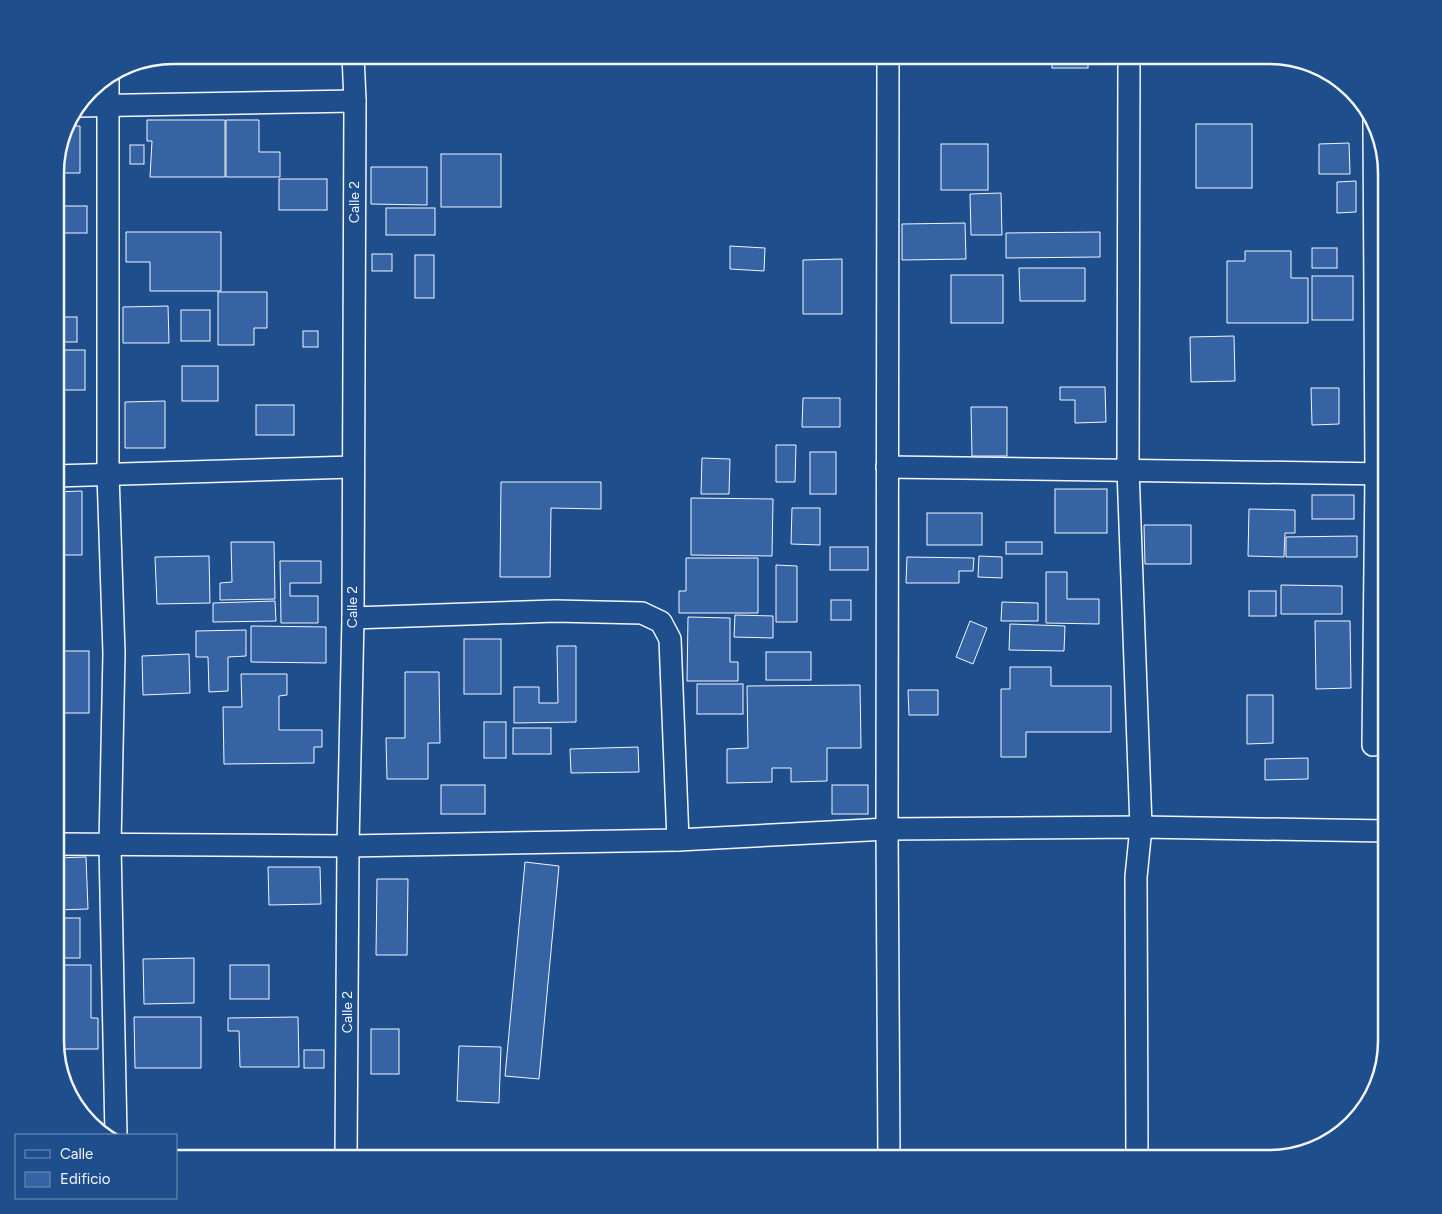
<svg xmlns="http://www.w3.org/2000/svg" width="1442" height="1214" font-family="Figtree,sans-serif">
  <rect width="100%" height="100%" fill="#1f4e8c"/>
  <g fill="#3563a3" stroke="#f2f6ff">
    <path d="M 588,55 L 611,55 L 610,63 L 587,61 Z"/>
    <rect x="1052" y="55" width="36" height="13"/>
    <rect x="1169" y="55" width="48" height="4"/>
    <path d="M 147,120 L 225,120 L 225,177 L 150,177 L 152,141 L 147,141 Z"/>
    <path d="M 226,120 L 259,120 L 259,152 L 280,152 L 280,177 L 226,177 Z"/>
    <rect x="1196" y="124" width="56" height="64"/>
    <path d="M 66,126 L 80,126 L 80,173 L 55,173 L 55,164 Z"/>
    <path d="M 1349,143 L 1350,174 L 1319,174 L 1319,144 Z"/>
    <rect x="941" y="144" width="47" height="46"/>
    <rect x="130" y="145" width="14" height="19"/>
    <rect x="441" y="154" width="60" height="53"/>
    <path d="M 371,167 L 427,167 L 427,205 L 371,204 Z"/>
    <rect x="279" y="179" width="48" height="31"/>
    <path d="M 1356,181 L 1356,212 L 1337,213 L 1337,182 Z"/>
    <path d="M 1001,193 L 1002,235 L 971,235 L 970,194 Z"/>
    <rect x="55" y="206" width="32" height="27"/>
    <rect x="386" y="208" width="49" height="27"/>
    <path d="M 965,223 L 966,259 L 902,260 L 902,224 Z"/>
    <path d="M 126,232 L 221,232 L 221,291 L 150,291 L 150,262 L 126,262 Z"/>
    <path d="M 1100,232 L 1100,257 L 1006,258 L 1006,233 Z"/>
    <path d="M 730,246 L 765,248 L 764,271 L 730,269 Z"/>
    <rect x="1312" y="248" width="25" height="20"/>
    <path d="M 1245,251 L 1291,251 L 1291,278 L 1308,278 L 1308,323 L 1227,323 L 1227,261 L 1245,261 Z"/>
    <rect x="372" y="254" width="20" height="17"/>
    <rect x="415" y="255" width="19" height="43"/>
    <path d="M 842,259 L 842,314 L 803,314 L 803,260 Z"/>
    <path d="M 1019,268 L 1085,268 L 1085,301 L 1020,301 Z"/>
    <rect x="951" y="275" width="52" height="48"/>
    <rect x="1312" y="276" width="41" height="44"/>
    <path d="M 218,292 L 267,292 L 267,328 L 254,328 L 254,345 L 218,345 Z"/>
    <path d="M 168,306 L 169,343 L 123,343 L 123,307 Z"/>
    <rect x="181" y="310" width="29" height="31"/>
    <rect x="55" y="317" width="22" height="25"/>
    <rect x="303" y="331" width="15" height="16"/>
    <path d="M 1234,336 L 1235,381 L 1191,382 L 1190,337 Z"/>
    <rect x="55" y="350" width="30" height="40"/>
    <rect x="182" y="366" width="36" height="35"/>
    <path d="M 1060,387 L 1105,387 L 1106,422 L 1075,423 L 1075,400 L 1060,400 Z"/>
    <path d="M 1311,388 L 1339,388 L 1339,424 L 1312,425 Z"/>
    <path d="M 803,398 L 840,398 L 840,427 L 802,427 Z"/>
    <path d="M 165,401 L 165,448 L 125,448 L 125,402 Z"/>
    <rect x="256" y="405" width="38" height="30"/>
    <path d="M 971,407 L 1007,407 L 1007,456 L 972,456 Z"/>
    <path d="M 776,445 L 796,445 L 795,482 L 776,482 Z"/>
    <rect x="810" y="452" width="26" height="42"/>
    <path d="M 702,458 L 730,459 L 729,494 L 701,494 Z"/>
    <path d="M 501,482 L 601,482 L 601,509 L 551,508 L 550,577 L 500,577 Z"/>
    <rect x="1055" y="489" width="52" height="44"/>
    <path d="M 82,491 L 82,555 L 55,555 L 55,492 Z"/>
    <rect x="1312" y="495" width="42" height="24"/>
    <path d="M 691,498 L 773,499 L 772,556 L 691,555 Z"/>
    <path d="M 792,508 L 820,508 L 820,545 L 791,544 Z"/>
    <path d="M 1249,509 L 1295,510 L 1295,533 L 1285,533 L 1284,557 L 1248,556 Z"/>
    <rect x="927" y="513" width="55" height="32"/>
    <path d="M 1144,525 L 1191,525 L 1191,564 L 1145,564 Z"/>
    <path d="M 1357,536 L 1357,557 L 1286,557 L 1286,537 Z"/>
    <path d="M 231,542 L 274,542 L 275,599 L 220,600 L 220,583 L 232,582 Z"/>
    <rect x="1006" y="542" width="36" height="12"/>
    <rect x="830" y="547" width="38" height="23"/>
    <path d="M 209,556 L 210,603 L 157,604 L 155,557 Z"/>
    <path d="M 979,556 L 1002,557 L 1002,578 L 978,577 Z"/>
    <path d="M 907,557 L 974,558 L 973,571 L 959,571 L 959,583 L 906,583 Z"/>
    <path d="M 686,558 L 758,558 L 758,613 L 679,613 L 679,591 L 686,591 Z"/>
    <path d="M 280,561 L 321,561 L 321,583 L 290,583 L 290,596 L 318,596 L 318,623 L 281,623 Z"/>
    <path d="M 776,565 L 797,566 L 797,622 L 776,622 Z"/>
    <path d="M 1046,572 L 1067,572 L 1067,599 L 1099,599 L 1099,624 L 1046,623 Z"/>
    <path d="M 1281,585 L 1342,586 L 1342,614 L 1281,614 Z"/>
    <rect x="1249" y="591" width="27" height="25"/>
    <rect x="831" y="600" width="20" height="20"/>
    <path d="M 275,601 L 276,621 L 213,622 L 213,603 Z"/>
    <path d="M 1002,602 L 1038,603 L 1038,621 L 1001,621 Z"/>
    <path d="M 735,615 L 773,616 L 773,638 L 734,637 Z"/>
    <path d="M 688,617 L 730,618 L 730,662 L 738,662 L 738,681 L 687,681 Z"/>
    <path d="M 970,621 L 987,628 L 973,664 L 956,657 Z"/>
    <path d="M 1315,621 L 1350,621 L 1351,688 L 1316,689 Z"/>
    <path d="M 1010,624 L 1065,626 L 1064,651 L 1009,650 Z"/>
    <path d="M 251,626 L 326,627 L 326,663 L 251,662 Z"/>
    <path d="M 246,630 L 246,656 L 228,657 L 228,691 L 209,692 L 208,657 L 196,657 L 196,631 Z"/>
    <rect x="464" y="639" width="37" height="55"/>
    <path d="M 557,646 L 576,646 L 576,722 L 514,723 L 514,687 L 539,687 L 539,703 L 558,703 Z"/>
    <rect x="55" y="651" width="34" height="62"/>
    <rect x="766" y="652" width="45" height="28"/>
    <path d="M 189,654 L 190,693 L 143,695 L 142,656 Z"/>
    <path d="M 1010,667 L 1051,667 L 1051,686 L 1111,686 L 1111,732 L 1026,732 L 1026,757 L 1001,757 L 1001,689 L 1010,689 Z"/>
    <path d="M 405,672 L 439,672 L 440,743 L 428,743 L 428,779 L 387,779 L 386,738 L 405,738 Z"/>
    <path d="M 241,674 L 287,674 L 287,695 L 279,696 L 279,730 L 322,730 L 322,747 L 314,747 L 314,763 L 224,764 L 223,707 L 242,707 Z"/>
    <rect x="697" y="684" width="46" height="30"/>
    <path d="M 860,685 L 861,748 L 827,748 L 827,781 L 791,782 L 791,768 L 772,768 L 772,782 L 727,783 L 727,749 L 748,748 L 747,686 Z"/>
    <path d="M 908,690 L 938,690 L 938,715 L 909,715 Z"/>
    <path d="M 1247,695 L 1273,695 L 1273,743 L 1247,744 Z"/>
    <rect x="484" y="722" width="22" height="36"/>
    <rect x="513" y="728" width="38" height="26"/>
    <path d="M 638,747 L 639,772 L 571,773 L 570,749 Z"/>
    <path d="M 1308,758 L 1308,779 L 1265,780 L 1265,759 Z"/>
    <rect x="441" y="785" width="44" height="29"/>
    <rect x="832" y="785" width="36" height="29"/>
    <path d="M 86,857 L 88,909 L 55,910 L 55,858 Z"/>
    <path d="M 525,862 L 559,866 L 539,1079 L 505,1076 Z"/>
    <path d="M 268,867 L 320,867 L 321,904 L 269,905 Z"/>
    <path d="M 377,879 L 408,879 L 407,955 L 376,955 Z"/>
    <rect x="55" y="918" width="25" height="40"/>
    <path d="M 194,958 L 194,1003 L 144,1004 L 143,959 Z"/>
    <path d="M 55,965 L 91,965 L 91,1018 L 98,1018 L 98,1049 L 55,1049 Z"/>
    <rect x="230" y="965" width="39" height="34"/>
    <path d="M 134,1017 L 201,1017 L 201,1068 L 135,1068 Z"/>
    <path d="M 298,1017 L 299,1067 L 240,1067 L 239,1031 L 228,1031 L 228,1018 Z"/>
    <rect x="371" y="1029" width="28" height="45"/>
    <path d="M 459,1046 L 501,1047 L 499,1103 L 457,1101 Z"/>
    <rect x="304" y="1050" width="20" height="18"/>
  </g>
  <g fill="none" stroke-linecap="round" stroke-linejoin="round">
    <g stroke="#f2f6ff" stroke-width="24">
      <g id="street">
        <path d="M 888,55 L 887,829 L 889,1159"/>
        <path d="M 1129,55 L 1128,469 L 1141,827 L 1136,877 L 1137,1159"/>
        <path d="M 108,76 L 108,474 L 114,653 L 110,845 L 116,1135"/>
        <path d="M 78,106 L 355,101"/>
        <path d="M 887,467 L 1387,474"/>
        <path d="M 55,476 L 352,467"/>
        <path d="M 353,618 L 555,611 L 642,613 L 661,622 L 670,639 L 678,840"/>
        <path d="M 1373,745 L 1376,474 L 1374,122"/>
        <path d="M 55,844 L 348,846 L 678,840 L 887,829 L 1141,827 L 1387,831"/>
        <path d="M 346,1159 L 348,846 L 353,618 L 355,101 L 353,55"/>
      </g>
    </g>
    <use href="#street" stroke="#1f4e8c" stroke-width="21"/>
  </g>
  <g text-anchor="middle" stroke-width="4" stroke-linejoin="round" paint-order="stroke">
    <g font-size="14" fill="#f2f6ff" stroke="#1f4e8c">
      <text transform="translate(354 202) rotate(-90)" y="5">Calle 2</text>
      <text transform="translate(352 607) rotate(-90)" y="5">Calle 2</text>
      <text transform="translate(347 1012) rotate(-90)" y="5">Calle 2</text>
    </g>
  </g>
  <path d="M0 0H1442V1214H0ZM173 64H1269A109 109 0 0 1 1378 173V1041A109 109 0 0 1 1269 1150H173A109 109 0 0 1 64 1041V173A109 109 0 0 1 173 64Z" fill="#1f4e8c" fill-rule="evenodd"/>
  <path fill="none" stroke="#f2f6ff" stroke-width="2.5" d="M173 64H1269A109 109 0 0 1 1378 173V1041A109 109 0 0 1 1269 1150H173A109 109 0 0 1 64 1041V173A109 109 0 0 1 173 64Z"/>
  <rect x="15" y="1134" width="162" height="65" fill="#1f4e8c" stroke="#7391ba"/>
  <rect x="25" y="1150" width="25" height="8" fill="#1f4e8c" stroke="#7391ba"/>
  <text x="60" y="1159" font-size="15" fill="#f2f6ff">Calle</text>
  <rect x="25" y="1172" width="25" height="15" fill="#3563a3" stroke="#7391ba"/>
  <text x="60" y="1184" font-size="15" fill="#f2f6ff">Edificio</text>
</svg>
